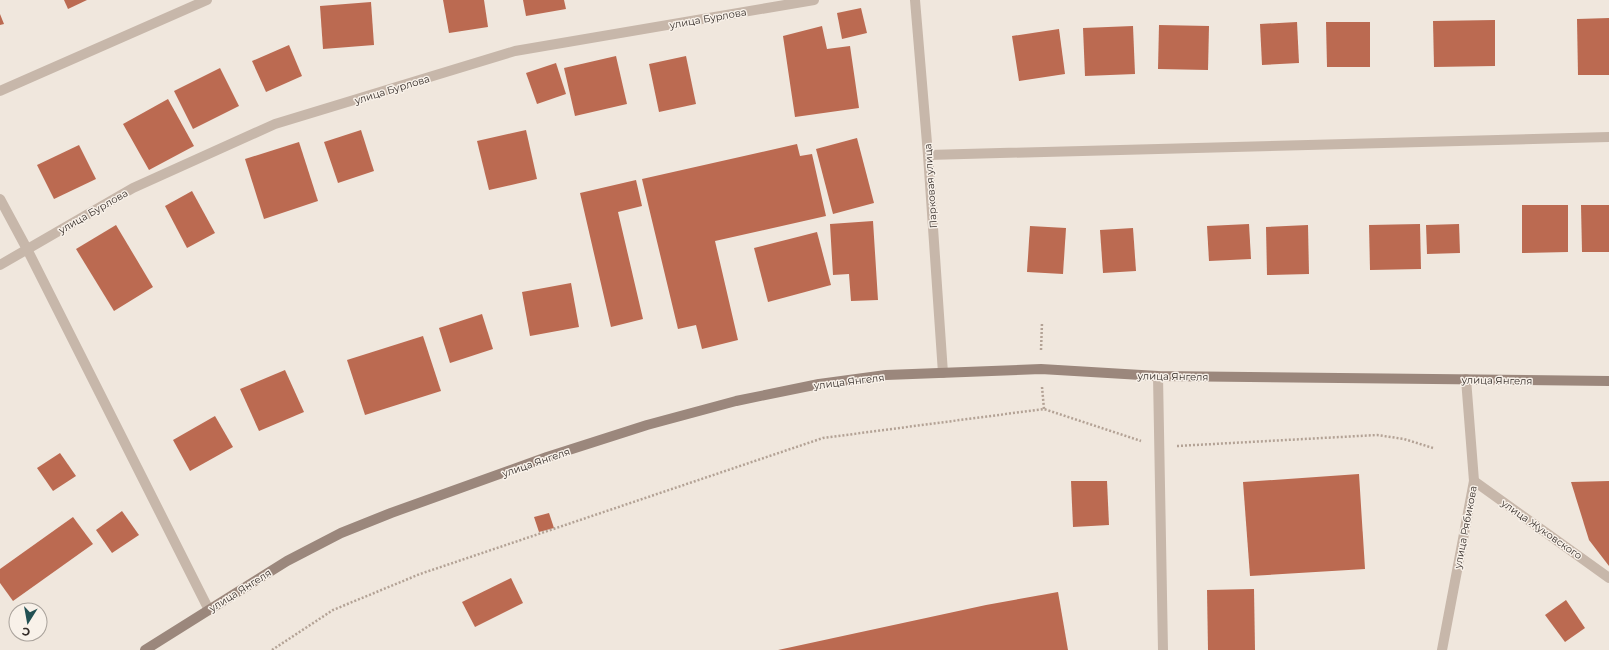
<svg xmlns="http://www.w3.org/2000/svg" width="1609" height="650" font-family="Montserrat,sans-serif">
  <rect width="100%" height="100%" fill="#f0e7dd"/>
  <g fill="#bb6a51">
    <path d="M 64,0 L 87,0 L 68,9 Z"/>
    <path d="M 443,0 L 484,0 L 488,27 L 449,33 Z"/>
    <path d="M 523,0 L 564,0 L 566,9 L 526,16 Z"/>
    <path d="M 371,2 L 374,45 L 323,49 L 320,6 Z"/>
    <path d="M 861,8 L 867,33 L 842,39 L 837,13 Z"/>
    <path d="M 0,14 L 4,24 L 0,25 Z"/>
    <path d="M 1609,18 L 1609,75 L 1578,75 L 1577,19 Z"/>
    <path d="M 1495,20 L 1495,66 L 1434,67 L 1433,21 Z"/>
    <path d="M 1297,22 L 1299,63 L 1262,65 L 1260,24 Z"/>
    <path d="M 1326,22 L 1370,22 L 1370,67 L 1327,67 Z"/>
    <path d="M 1159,25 L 1209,26 L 1208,70 L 1158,69 Z"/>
    <path d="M 822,26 L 827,49 L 850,46 L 859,108 L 795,117 L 783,36 Z"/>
    <path d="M 1133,26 L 1135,74 L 1085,76 L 1083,28 Z"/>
    <path d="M 1059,29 L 1065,74 L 1019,81 L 1012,36 Z"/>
    <path d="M 289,45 L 302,76 L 266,92 L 252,61 Z"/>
    <path d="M 616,56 L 627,104 L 575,116 L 564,68 Z"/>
    <path d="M 686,56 L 696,104 L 659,112 L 649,64 Z"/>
    <path d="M 556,63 L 566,94 L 537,104 L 526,73 Z"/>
    <path d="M 220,68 L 239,106 L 193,129 L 174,91 Z"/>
    <path d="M 168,99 L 194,146 L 149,170 L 123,124 Z"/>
    <path d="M 361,130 L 374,171 L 338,183 L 324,142 Z"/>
    <path d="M 526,130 L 537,179 L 489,190 L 477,141 Z"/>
    <path d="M 857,138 L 874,203 L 833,214 L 816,149 Z"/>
    <path d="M 299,142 L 318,201 L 264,219 L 245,159 Z"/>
    <path d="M 797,144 L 800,156 L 812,154 L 826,216 L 715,241 L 738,340 L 702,349 L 696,325 L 678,329 L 642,179 Z"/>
    <path d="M 79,145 L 96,179 L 54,199 L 37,165 Z"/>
    <path d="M 636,180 L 642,206 L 618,212 L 643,319 L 611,327 L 580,193 Z"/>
    <path d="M 192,191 L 215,233 L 187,248 L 165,206 Z"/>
    <path d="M 1522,205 L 1568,205 L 1568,252 L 1522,253 Z"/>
    <path d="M 1581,205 L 1609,205 L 1609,252 L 1582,252 Z"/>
    <path d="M 873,221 L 878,300 L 851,301 L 849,274 L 833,275 L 830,224 Z"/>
    <path d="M 1249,224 L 1251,259 L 1209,261 L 1207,226 Z"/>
    <path d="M 1420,224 L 1421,269 L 1370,270 L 1369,225 Z"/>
    <path d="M 1459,224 L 1460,253 L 1427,254 L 1426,225 Z"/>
    <path d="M 116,225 L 153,287 L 114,311 L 76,249 Z"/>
    <path d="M 1308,225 L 1309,274 L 1267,275 L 1266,227 Z"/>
    <path d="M 1030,226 L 1066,228 L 1063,274 L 1027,272 Z"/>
    <path d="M 1133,228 L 1136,271 L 1103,273 L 1100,230 Z"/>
    <path d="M 817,232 L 831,285 L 768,302 L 754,248 Z"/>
    <path d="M 571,283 L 579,327 L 530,336 L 522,292 Z"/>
    <path d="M 482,314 L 493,349 L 450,363 L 439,328 Z"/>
    <path d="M 423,336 L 441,391 L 365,415 L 347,360 Z"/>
    <path d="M 285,370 L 304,412 L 259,431 L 240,389 Z"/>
    <path d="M 215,416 L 233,447 L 190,471 L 173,440 Z"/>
    <path d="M 60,453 L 76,476 L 53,491 L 37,468 Z"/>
    <path d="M 1359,474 L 1365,569 L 1250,576 L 1243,482 Z"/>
    <path d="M 1071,481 L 1107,481 L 1109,525 L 1073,527 Z"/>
    <path d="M 1609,481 L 1609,566 L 1589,540 L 1571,482 Z"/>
    <path d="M 122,511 L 139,535 L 112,553 L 96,530 Z"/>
    <path d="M 549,513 L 554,528 L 539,532 L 534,517 Z"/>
    <path d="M 73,517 L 93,544 L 13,601 L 0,583 L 0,569 Z"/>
    <path d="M 511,578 L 523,603 L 475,627 L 462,602 Z"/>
    <path d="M 1254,589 L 1255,650 L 1208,650 L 1207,590 Z"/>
    <path d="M 1058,592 L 1068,650 L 778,650 L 986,605 Z"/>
    <path d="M 1566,600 L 1585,628 L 1565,642 L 1545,615 Z"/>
  </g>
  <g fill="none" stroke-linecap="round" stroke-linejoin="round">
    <g stroke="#b3a295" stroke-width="2.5" stroke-dasharray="2 2" stroke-linecap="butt">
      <path d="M 1041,350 L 1042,323"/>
      <path d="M 1042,387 L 1044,409"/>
      <path d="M 1177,446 L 1377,435 L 1404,439 L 1433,448"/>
      <path d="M 272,650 L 333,610 L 420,574 L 823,438 L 1044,409 L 1141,441"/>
    </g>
    <g stroke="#c7b7aa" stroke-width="10">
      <path d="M 928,155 L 1609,137"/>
      <path d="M 1158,376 L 1163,650"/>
    </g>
    <g stroke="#c7b7aa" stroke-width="10">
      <path d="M 915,0 L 928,155 L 943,373"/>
      <path d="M 0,91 L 207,0"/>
      <path d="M 0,199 L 27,249 L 209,610"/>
      <path d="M 0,265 L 133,188 L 275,124 L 515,51 L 814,0"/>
      <path d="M 1474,481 L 1609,578"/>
      <path d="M 1442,650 L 1474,481 L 1466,379"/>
    </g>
    <path stroke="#9b877c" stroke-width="10" d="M 145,650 L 287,561 L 341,533 L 391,513 L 547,457 L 647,425 L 736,401 L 819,384 L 886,375 L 1041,369 L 1158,376 L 1609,381"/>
  </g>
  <g text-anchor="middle" stroke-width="3" stroke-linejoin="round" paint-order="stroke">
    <g font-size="10" fill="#352d29" stroke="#f8f1e9">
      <text transform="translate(708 18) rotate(-10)" y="4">улица Бурлова</text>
      <text transform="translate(392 89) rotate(-17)" y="4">улица Бурлова</text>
      <text transform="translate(930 186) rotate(-94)" y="4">Парковая улица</text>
      <text transform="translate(93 211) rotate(-30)" y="4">улица Бурлова</text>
      <text transform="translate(1173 376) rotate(1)" y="4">улица Янгеля</text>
      <text transform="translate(1497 380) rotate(1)" y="4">улица Янгеля</text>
      <text transform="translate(849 381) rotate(-7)" y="4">улица Янгеля</text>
      <text transform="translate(536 462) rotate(-19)" y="4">улица Янгеля</text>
      <text transform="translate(1465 527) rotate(-79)" y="4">улица Рябикова</text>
      <text transform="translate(1542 529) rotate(35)" y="4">улица Жуковского</text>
      <text transform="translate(240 590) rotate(-32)" y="4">улица Янгеля</text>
    </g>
  </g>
  <g transform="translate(28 622) rotate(191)"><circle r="19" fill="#f8f1e9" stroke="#aaa39c"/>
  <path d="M0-3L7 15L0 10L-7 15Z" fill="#225053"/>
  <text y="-6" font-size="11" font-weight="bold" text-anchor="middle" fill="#352d29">С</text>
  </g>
</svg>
